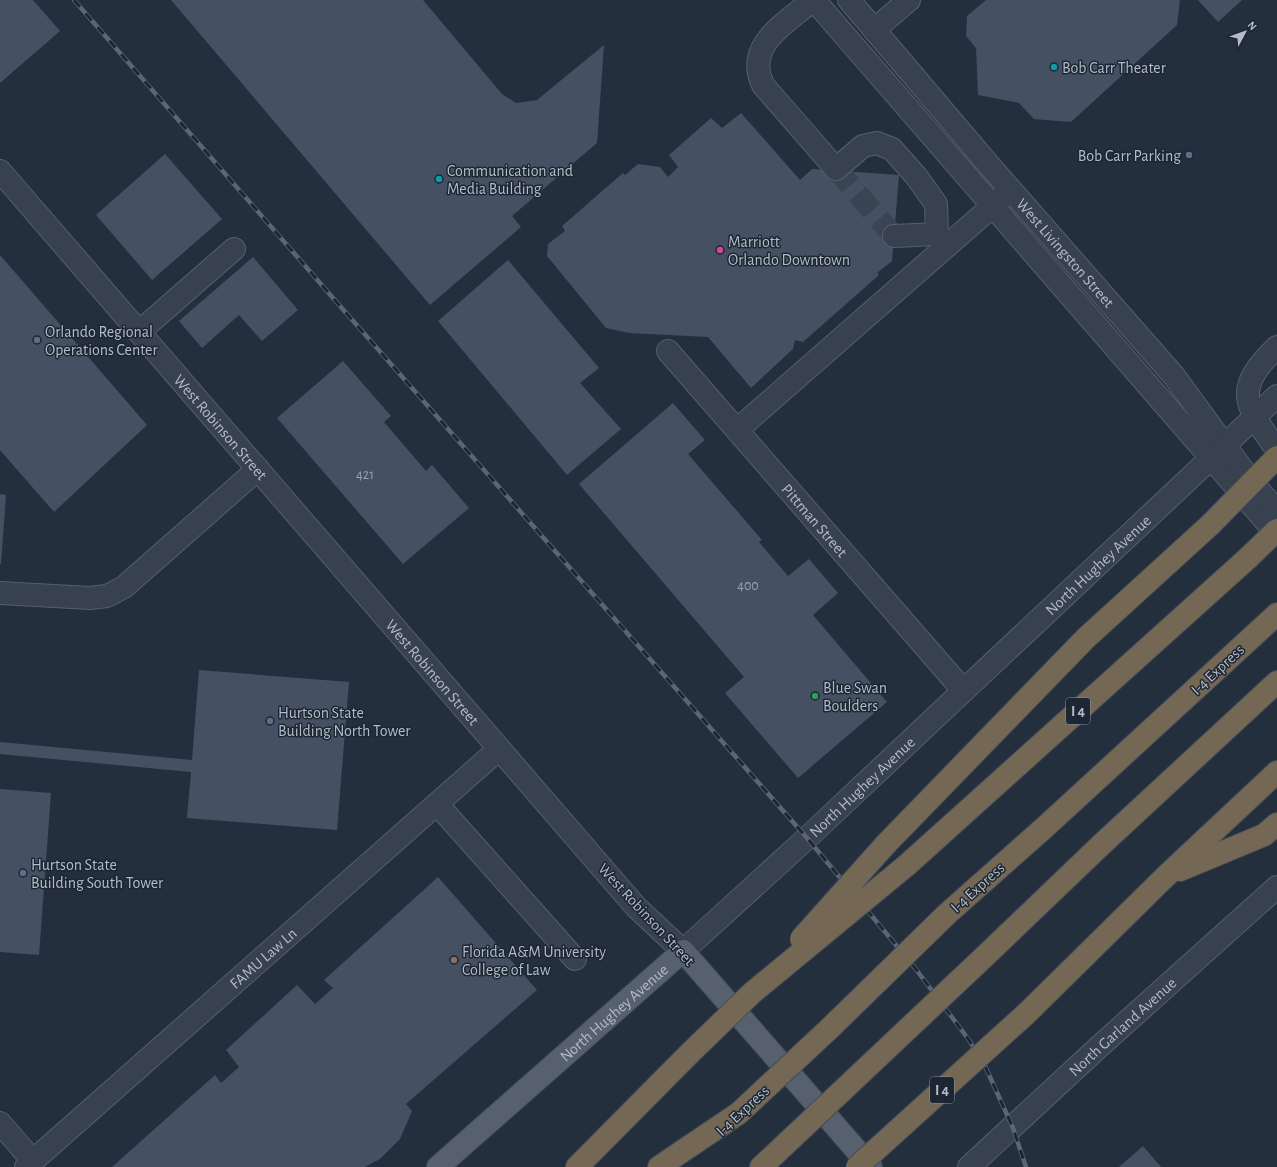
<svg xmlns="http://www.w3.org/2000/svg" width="1277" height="1167" font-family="'Alegreya Sans',sans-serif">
  <rect width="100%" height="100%" fill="#242f3e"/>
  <g fill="#455162">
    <path d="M 0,0 L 33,0 L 60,31 L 0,83 Z"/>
    <path d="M 171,0 L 423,0 L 502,94 L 516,103 L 537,100 L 604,45 L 597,143 L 512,216 L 521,227 L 430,305 Z"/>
    <path d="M 986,0 L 1180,0 L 1177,25 L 1071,122 L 1034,119 L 1019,103 L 978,95 L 976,48 L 966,36 L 967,16 Z"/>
    <path d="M 1198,0 L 1242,0 L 1218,22 Z"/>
    <path d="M 741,113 L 800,180 L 812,169 L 899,175 L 892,261 L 877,273 L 879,275 L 803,342 L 795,340 L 793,349 L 751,388 L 708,337 L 629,333 L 606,328 L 547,256 L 548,244 L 565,231 L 562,226 L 623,173 L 625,175 L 638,164 L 660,167 L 668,177 L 678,167 L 669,155 L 711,118 L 722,128 Z"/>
    <path d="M 165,154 L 222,219 L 152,280 L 96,215 Z"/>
    <path d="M 0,255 L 147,425 L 54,512 L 0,450 Z"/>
    <path d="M 253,257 L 298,310 L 262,341 L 239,315 L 202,348 L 179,321 Z"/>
    <path d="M 508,260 L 599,368 L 580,383 L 621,429 L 567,475 L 438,321 Z"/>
    <path d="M 343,361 L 391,416 L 384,422 L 426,471 L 432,465 L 469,508 L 403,564 L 277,418 Z"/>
    <path d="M 673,403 L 705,440 L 688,454 L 762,540 L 759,542 L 788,576 L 809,559 L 838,593 L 813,615 L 887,702 L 798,778 L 725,693 L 744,677 L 579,484 Z"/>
    <path d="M 0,494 L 6,495 L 1,564 L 0,564 Z"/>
    <path d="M 199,670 L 349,682 L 337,830 L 187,818 L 191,772 L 0,754 L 0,742 L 192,760 Z"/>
    <path d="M 0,789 L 51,793 L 39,955 L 0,952 Z"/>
    <path d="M 438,877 L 537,990 L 406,1104 L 412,1111 L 400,1139 L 380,1159 L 365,1167 L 112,1167 L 215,1075 L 221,1083 L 239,1067 L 226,1050 L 297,985 L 315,1004 L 333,988 L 324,980 Z"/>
    <path d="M 1143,1146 L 1161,1167 L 1119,1167 Z"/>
  </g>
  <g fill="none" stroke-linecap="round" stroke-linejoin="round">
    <path stroke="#3a4453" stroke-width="22" stroke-dasharray="22 11" stroke-linecap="butt" d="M 836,169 L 894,236"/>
    <g stroke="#565f6c" stroke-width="24">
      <g id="minor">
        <path d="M 813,0 C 786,23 744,45 763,85 L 836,169 L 863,146 L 877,143 L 892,149 L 916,176 L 936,204 L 937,234 L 947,246"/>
        <path d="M 814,0 L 1277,534"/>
        <path id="s1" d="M 849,0 L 989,165 L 1174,376 L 1253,484 L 1277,511"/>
        <path d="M 874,30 L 909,0"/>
        <path id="s2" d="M 0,171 L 636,907 L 683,951 L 807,838 L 1277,396"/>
        <path d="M 894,236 L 937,234"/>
        <path d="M 139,332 L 234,249"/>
        <path d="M 1277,347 C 1232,390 1245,405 1277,450"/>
        <path id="s3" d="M 668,351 L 963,690"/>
        <path d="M 737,430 L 1004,196"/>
        <path d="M 0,593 L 90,598 L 107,596 L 124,587 L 258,469"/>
        <path d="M 437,804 L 575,959"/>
        <path d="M 0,1123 L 33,1161"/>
        <path id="s4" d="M 26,1167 L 499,749"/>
        <path id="s5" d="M 969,1167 L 1101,1045 L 1277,887"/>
      </g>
    </g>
    <g stroke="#414a57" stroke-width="24">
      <g id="major">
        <path id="s6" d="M 438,1167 L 683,951 L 871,1167"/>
      </g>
    </g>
    <g stroke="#434c59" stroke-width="24">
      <g id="highway">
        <path d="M 886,844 L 1086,638 L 1210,525"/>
        <path d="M 907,865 L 1248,558"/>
        <path d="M 1180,870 L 1264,835 L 1277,824"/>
        <path d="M 947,914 L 1044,828 L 1277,614"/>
        <path d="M 984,957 L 1102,844 L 1277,682"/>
        <path d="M 1027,1013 L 1166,876 L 1277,772"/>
        <path d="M 577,1167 L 689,1054"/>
        <path d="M 659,1167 L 739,1113"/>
        <path d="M 761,1167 L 774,1155"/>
      </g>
    </g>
    <use href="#minor" stroke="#38414e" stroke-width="22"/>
    <use href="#major" stroke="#56606e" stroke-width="22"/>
    <use href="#highway" stroke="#746855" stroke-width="22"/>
    <g stroke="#5a6575" stroke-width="4.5">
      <path id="rail" d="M 74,0 L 340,306 L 807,838 L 915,968 L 969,1040 L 985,1066 L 1013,1128 L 1026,1167"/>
    </g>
    <use href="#rail" stroke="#1d2633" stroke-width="3" stroke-dasharray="9" stroke-linecap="butt"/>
    <g stroke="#434c59" stroke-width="24" stroke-linecap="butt">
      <g id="highway-bridge">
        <path d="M 1210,525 L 1277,457"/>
        <path d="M 1248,558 L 1277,530"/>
        <path d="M 801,939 L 886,844"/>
        <path d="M 689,1054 L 752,993 L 907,865"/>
        <path d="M 739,1113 L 829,1029 L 947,914"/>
        <path d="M 774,1155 L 984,957"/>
        <path d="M 857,1167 L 1027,1013"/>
      </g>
    </g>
    <use href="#highway-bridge" stroke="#746855" stroke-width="22"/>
  </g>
  <g fill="#0f9aa8" stroke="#1d2633" stroke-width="1.5">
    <circle cx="1054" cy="67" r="4"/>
    <circle cx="439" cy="179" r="4"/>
  </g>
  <g fill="#5c6f8a" stroke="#1d2633" stroke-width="1.5">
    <circle cx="1189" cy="155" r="4"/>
    <circle cx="37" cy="340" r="4"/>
    <circle cx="270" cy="721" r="4"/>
    <circle cx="23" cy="873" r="4"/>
  </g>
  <circle fill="#d1479c" stroke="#1d2633" stroke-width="1.5" cx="720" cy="250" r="4"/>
  <circle fill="#2e9e5b" stroke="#1d2633" stroke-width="1.5" cx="815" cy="696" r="4"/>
  <circle fill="#8d6e63" stroke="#1d2633" stroke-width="1.5" cx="454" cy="960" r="4"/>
  <g text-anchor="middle" stroke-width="3" stroke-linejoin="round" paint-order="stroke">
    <g font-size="14" fill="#98a1af">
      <text x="365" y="479">421</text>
      <text x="748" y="590">400</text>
    </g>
    <g fill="#1d2633" stroke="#878f9c" stroke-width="1">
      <rect x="1066" y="698" width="24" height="26" rx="3"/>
      <rect x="930" y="1077" width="24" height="26" rx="3"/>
    </g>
    <g font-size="15" font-weight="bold" fill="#b4bcc9">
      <text x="1078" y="716">I 4</text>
      <text x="942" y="1095">I 4</text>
    </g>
    <g font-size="16" fill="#b4bcc9" stroke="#1d2633" text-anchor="start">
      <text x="1062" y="73">Bob Carr Theater</text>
      <text x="1181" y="161" text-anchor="end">Bob Carr Parking</text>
      <text x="447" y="176">Communication and<tspan x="447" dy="18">Media Building</tspan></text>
      <text x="728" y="247">Marriott<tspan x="728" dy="18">Orlando Downtown</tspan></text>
      <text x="45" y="337">Orlando Regional<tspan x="45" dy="18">Operations Center</tspan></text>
      <text x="823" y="693">Blue Swan<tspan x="823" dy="18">Boulders</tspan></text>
      <text x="278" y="718">Hurtson State<tspan x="278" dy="18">Building North Tower</tspan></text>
      <text x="31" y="870">Hurtson State<tspan x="31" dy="18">Building South Tower</tspan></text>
      <text x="462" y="957">Florida A&amp;M University<tspan x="462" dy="18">College of Law</tspan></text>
    </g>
    <g font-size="16" fill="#b4bcc9" stroke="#1d2633">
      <text dy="6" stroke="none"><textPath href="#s1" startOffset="333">West Livingston Street</textPath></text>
      <text dy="6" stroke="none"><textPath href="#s2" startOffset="338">West Robinson Street</textPath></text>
      <text dy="6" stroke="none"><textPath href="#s3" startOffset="224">Pittman Street</textPath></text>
      <text dy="6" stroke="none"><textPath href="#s2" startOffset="1604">North Hughey Avenue</textPath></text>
      <text transform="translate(1217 669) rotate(-43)" y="6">I-4 Express</text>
      <text dy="6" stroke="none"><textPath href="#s2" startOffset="662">West Robinson Street</textPath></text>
      <text dy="6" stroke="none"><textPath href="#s2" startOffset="1280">North Hughey Avenue</textPath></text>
      <text transform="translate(977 887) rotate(-42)" y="6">I-4 Express</text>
      <text transform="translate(647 914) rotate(47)" y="6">West Robinson Street</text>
      <text dy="6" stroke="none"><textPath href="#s4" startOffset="316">FAMU Law Ln</textPath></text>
      <text dy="6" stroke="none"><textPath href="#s6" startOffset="234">North Hughey Avenue</textPath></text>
      <text dy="6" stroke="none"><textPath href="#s5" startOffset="208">North Garland Avenue</textPath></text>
      <text transform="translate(742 1110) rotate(-43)" y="6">I-4 Express</text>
    </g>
  </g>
  <g transform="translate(1245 32) rotate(49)" stroke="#1d2633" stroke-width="3" paint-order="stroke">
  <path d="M0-3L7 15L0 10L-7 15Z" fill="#b4bcc9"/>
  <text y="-6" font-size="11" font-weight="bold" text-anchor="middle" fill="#b4bcc9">N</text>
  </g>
</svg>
